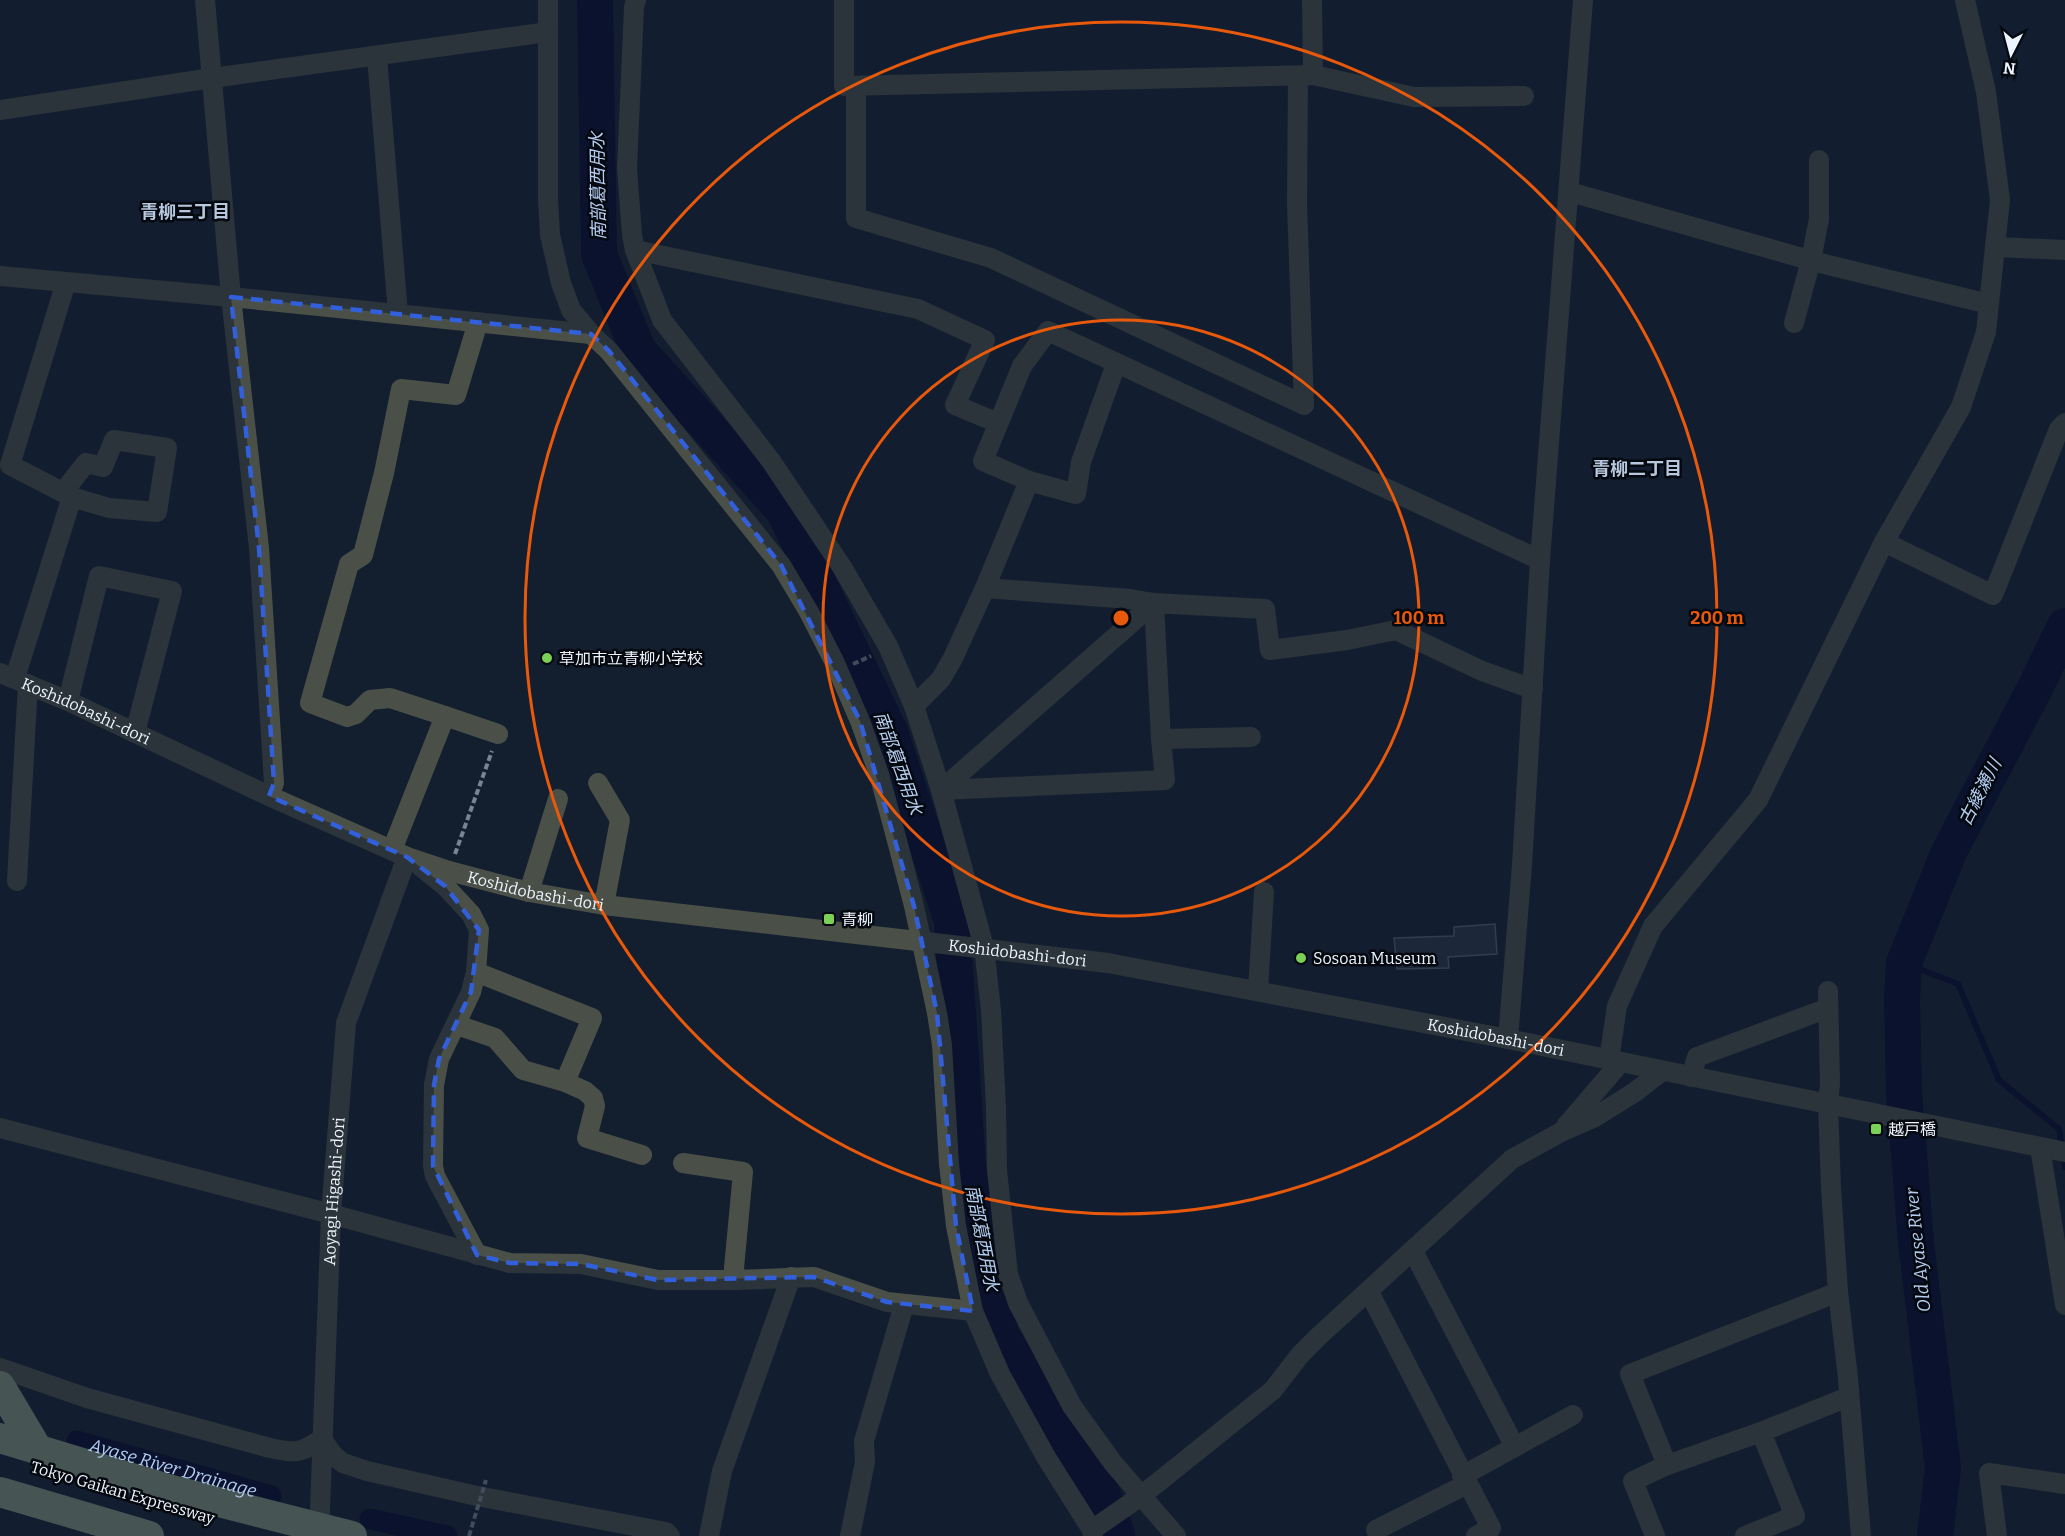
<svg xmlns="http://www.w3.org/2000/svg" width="2065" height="1536" font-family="Bitter,'Noto Sans JP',serif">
  <rect width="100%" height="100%" fill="#131e2f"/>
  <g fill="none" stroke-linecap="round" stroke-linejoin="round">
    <path stroke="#00052e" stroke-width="6" d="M 1904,963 L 1958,984 L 1999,1080 L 2059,1129 L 2065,1167"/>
    <g stroke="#00052e" stroke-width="21">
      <path id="s1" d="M 77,1441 L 271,1496"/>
      <path d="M 370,1519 L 447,1536"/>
    </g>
    <g stroke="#00052e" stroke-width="36">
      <path d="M 595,0 L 599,254 L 638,350 L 784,511 L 890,732 L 952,921 L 968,1167 L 1001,1335 L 1103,1495 L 1117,1534"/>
      <path d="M 1935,1536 L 1943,1468 L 1916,1242 L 1904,1092 L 1902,999 L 1904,963 L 1949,852 L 2035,688 L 2065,626"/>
    </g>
  </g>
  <path fill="#293648" stroke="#556378" stroke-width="1.5" d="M 1495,924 L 1497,954 L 1448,957 L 1449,968 L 1397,969 L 1394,938 L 1454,936 L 1454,927 Z"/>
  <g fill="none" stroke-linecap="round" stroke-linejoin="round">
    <g stroke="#7a8390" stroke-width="4" stroke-dasharray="6 3" stroke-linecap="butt">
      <path d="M 853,664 L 871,656"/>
      <path d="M 455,854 L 492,751"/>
    </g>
    <g stroke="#4a5048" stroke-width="20">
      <path d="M 205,0 L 231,297 L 259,548 L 274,783 L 269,796"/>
      <path d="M 548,0 L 548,199 L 550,235 L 561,283 L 571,310 L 591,334 L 609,351 L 781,565 L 809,612 L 834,661 L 860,721 L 879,774 L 895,833 L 914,906 L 937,1013 L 942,1045 L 949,1164 L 956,1226 L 973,1311 L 1000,1374 L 1046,1457 L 1092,1530 L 1093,1536"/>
      <path d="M 636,0 L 634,7 L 627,168 L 632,235 L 635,250 L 662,320 L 771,461 L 842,567 L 888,646 L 914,706 L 941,790 L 984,947 L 991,1010 L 996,1107 L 997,1170 L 1008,1274 L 1018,1303 L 1072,1406 L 1113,1463 L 1176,1536"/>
      <path d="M 844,0 L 844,86 L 1313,75 L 1414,97 L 1524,96"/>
      <path d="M 1312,0 L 1313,75"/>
      <path d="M 377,56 L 398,314"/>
      <path d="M 856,86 L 856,218 L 991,258 L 1304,405 L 1297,204 L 1298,76"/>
      <path d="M 0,110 L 212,78 L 548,32"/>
      <path d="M 1570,192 L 1820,263 L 1989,304"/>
      <path d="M 1995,247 L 2065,250"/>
      <path d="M 635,250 L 918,309 L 985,340 L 955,405 L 998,423"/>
      <path d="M 0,276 L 231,297 L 591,334"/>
      <path d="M 1794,323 L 1811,260 L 1819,219 L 1819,160"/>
      <path d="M 1116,364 L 1081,462 L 1076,494 L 1029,481 L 983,461 L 1022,366 L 1048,331 L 1540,560"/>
      <path d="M 64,491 L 86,463 L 103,467 L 114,440 L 167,448 L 157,512 L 109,508 L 72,497"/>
      <path d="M 1884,542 L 1993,595 L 2059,429 L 2065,423"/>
      <path d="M 985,588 L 1130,599 L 1154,603 L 1265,609 L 1270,650 L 1347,640 L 1396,630 L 1482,671 L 1533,689"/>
      <path d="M 1154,603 L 1161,739 L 1165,780 L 941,790 Z"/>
      <path id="s2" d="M 0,673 L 68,701 L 269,796 L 407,857 L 449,871 L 529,892 L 604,905 L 1108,963 L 1508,1039 L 2065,1152"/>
      <path d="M 15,678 L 72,497 L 10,465 L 66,282"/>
      <path d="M 68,701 L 99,576 L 172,591 L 135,733"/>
      <path d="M 914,706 L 941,679 L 953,658 L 985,588 L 1029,481"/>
      <path d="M 445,716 L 498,734"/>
      <path d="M 1161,739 L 1251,737"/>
      <path d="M 598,783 L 620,820 L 604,905"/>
      <path d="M 392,850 L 445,716 L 390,698 L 370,700 L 356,714 L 347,717 L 310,703 L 349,564 L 363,555 L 384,473 L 401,389 L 456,395 L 478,322"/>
      <path d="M 421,867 L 445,886 L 471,914 L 479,930 L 476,972 L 471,992 L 439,1059 L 434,1085 L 433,1166 L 435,1176 L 477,1255"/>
      <path d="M 17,881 L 28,684"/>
      <path d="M 529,892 L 558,799"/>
      <path d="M 476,972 L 592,1018 L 565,1082"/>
      <path d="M 1258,990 L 1264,892"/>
      <path d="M 1828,991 L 1830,1084 L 1828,1104 L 1831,1188 L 1838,1292 L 1848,1378 L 1861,1536"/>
      <path d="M 457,1025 L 495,1038 L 523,1070 L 565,1082 L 585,1091 L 593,1098 L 595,1106 L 587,1138 L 642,1155"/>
      <path d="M 1508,1039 L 1522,865 L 1540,560 L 1583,0"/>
      <path d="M 1609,1060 L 1617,1006 L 1653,926 L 1758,800 L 1884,542 L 1961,407 L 1986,332 L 2000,200 L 1986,92 L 1965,0"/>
      <path d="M 1691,1077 L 1697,1057 L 1828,1008"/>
      <path d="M 1566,1126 L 1620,1063"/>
      <path d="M 0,1128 L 331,1214 L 510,1263 L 581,1264 L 658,1280 L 736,1280 L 814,1277 L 887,1302 L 973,1311"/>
      <path d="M 2040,1147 L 2065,1305"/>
      <path d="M 683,1163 L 743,1172 L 734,1268 L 736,1280"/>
      <path d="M 1413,1251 L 1515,1447"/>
      <path d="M 1369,1292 L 1491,1528 L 1476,1536"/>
      <path d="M 0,1368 L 87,1398 L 270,1448 C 297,1453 299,1454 322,1439 L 333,1455 L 343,1463 L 367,1471 L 477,1496 L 666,1532 L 670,1536"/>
      <path d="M 1667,1465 L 1630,1374 L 1838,1292"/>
      <path d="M 1462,1476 L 1573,1415"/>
      <path d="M 1092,1530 L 1141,1496 L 1273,1390 L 1300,1355 L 1319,1336 L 1512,1159 L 1563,1131 L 1595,1117 L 1635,1092 L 1662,1071"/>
      <path d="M 1376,1530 L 1467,1484"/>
      <path id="s3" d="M 319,1536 L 331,1214 L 346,1023 L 407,857"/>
      <path d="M 709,1536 L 722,1471 L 791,1277"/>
      <path d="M 850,1536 L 865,1462 L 864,1441 L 904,1305"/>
      <path d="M 1655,1536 L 1633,1481 L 1667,1465 L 1761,1432 L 1848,1397"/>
      <path d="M 1745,1536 L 1795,1516 L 1761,1432"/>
      <path d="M 1997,1536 L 1989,1473 L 2065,1484"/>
    </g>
    <g stroke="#879781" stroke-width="30">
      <path d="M 0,1386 L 38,1450"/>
      <path d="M 0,1438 L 172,1490 L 352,1536"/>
      <path d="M 0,1492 L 149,1536"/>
    </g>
    <path stroke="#7a8390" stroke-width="4" stroke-dasharray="6 3" stroke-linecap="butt" d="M 469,1536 L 486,1480"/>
  </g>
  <path d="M0 0H2065V1536H0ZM 231,297 L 591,334 L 609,351 L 781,565 L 860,721 L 914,906 L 937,1013 L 956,1226 L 973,1311 L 887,1302 L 814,1277 L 658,1280 L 581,1264 L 510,1263 L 477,1255 L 433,1166 L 434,1085 L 439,1059 L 471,992 L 479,930 L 445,886 L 407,857 L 269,796 L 274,783 L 259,548 Z" fill="#131e2f" fill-opacity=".55" fill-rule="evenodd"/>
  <path fill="none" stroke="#325fdc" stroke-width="4.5" stroke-dasharray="12 8" stroke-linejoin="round" d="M 231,297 L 591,334 L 609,351 L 781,565 L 860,721 L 914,906 L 937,1013 L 956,1226 L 973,1311 L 887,1302 L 814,1277 L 658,1280 L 581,1264 L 510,1263 L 477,1255 L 433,1166 L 434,1085 L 439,1059 L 471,992 L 479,930 L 445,886 L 407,857 L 269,796 L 274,783 L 259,548 Z"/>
  <g fill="none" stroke="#e8590c" stroke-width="3">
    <circle cx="1121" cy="618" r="298"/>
    <circle cx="1121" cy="618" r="596"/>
  </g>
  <g fill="#7bd156" stroke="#04080f" stroke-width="2">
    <circle cx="547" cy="658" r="6"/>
    <rect x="823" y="913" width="12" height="12" rx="3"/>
    <circle cx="1301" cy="958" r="6"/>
    <rect x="1870" y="1123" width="12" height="12" rx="3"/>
  </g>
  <g text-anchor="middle" stroke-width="5" stroke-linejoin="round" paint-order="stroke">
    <g font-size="16" fill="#edf4fd" stroke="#04080f" text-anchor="start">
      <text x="559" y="664">草加市立青柳小学校</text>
      <text x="841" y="925">青柳</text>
      <text x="1313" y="964">Sosoan Museum</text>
      <text x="1888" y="1135">越戸橋</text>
    </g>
    <g font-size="16" fill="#edf4fd" stroke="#04080f">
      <text dy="6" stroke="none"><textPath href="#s2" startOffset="94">Koshidobashi-dori</textPath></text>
      <text dy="6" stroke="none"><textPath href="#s2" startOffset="580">Koshidobashi-dori</textPath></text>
      <text dy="6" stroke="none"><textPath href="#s2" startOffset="1066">Koshidobashi-dori</textPath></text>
      <text dy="6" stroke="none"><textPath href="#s2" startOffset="1552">Koshidobashi-dori</textPath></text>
      <text dy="6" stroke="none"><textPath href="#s3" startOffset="345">Aoyagi Higashi-dori</textPath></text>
      <text transform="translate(123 1492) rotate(16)" y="6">Tokyo Gaikan Expressway</text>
    </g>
    <g font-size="18" font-style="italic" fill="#b5cdf0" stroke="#04080f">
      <text transform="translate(598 186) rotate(-91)" y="6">南部葛西用水</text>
      <text transform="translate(898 763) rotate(70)" y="6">南部葛西用水</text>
      <text transform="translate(1980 792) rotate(-63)" y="6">古綾瀬川</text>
      <text transform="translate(982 1238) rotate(79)" y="6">南部葛西用水</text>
      <text transform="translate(1918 1250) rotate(-96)" y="6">Old Ayase River</text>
      <text dy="6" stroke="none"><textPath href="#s1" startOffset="100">Ayase River Drainage</textPath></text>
    </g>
    <g font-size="18" font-weight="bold" fill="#b7c7de" stroke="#04080f">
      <text x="185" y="218">青柳三丁目</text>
      <text x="1637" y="475">青柳二丁目</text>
    </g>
  </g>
  <circle cx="1121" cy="618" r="9" fill="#e8590c" stroke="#04080f" stroke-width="3"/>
  <g font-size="18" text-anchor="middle" font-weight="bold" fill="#e8590c" stroke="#04080f" stroke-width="5" stroke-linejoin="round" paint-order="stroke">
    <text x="1419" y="624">100 m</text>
    <text x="1717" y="624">200 m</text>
  </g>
  <g transform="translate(2011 54) rotate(186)" stroke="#04080f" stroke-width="4.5" paint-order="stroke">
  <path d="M0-4.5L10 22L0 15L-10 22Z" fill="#edf4fd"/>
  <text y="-9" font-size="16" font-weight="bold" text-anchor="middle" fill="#edf4fd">N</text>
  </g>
</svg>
